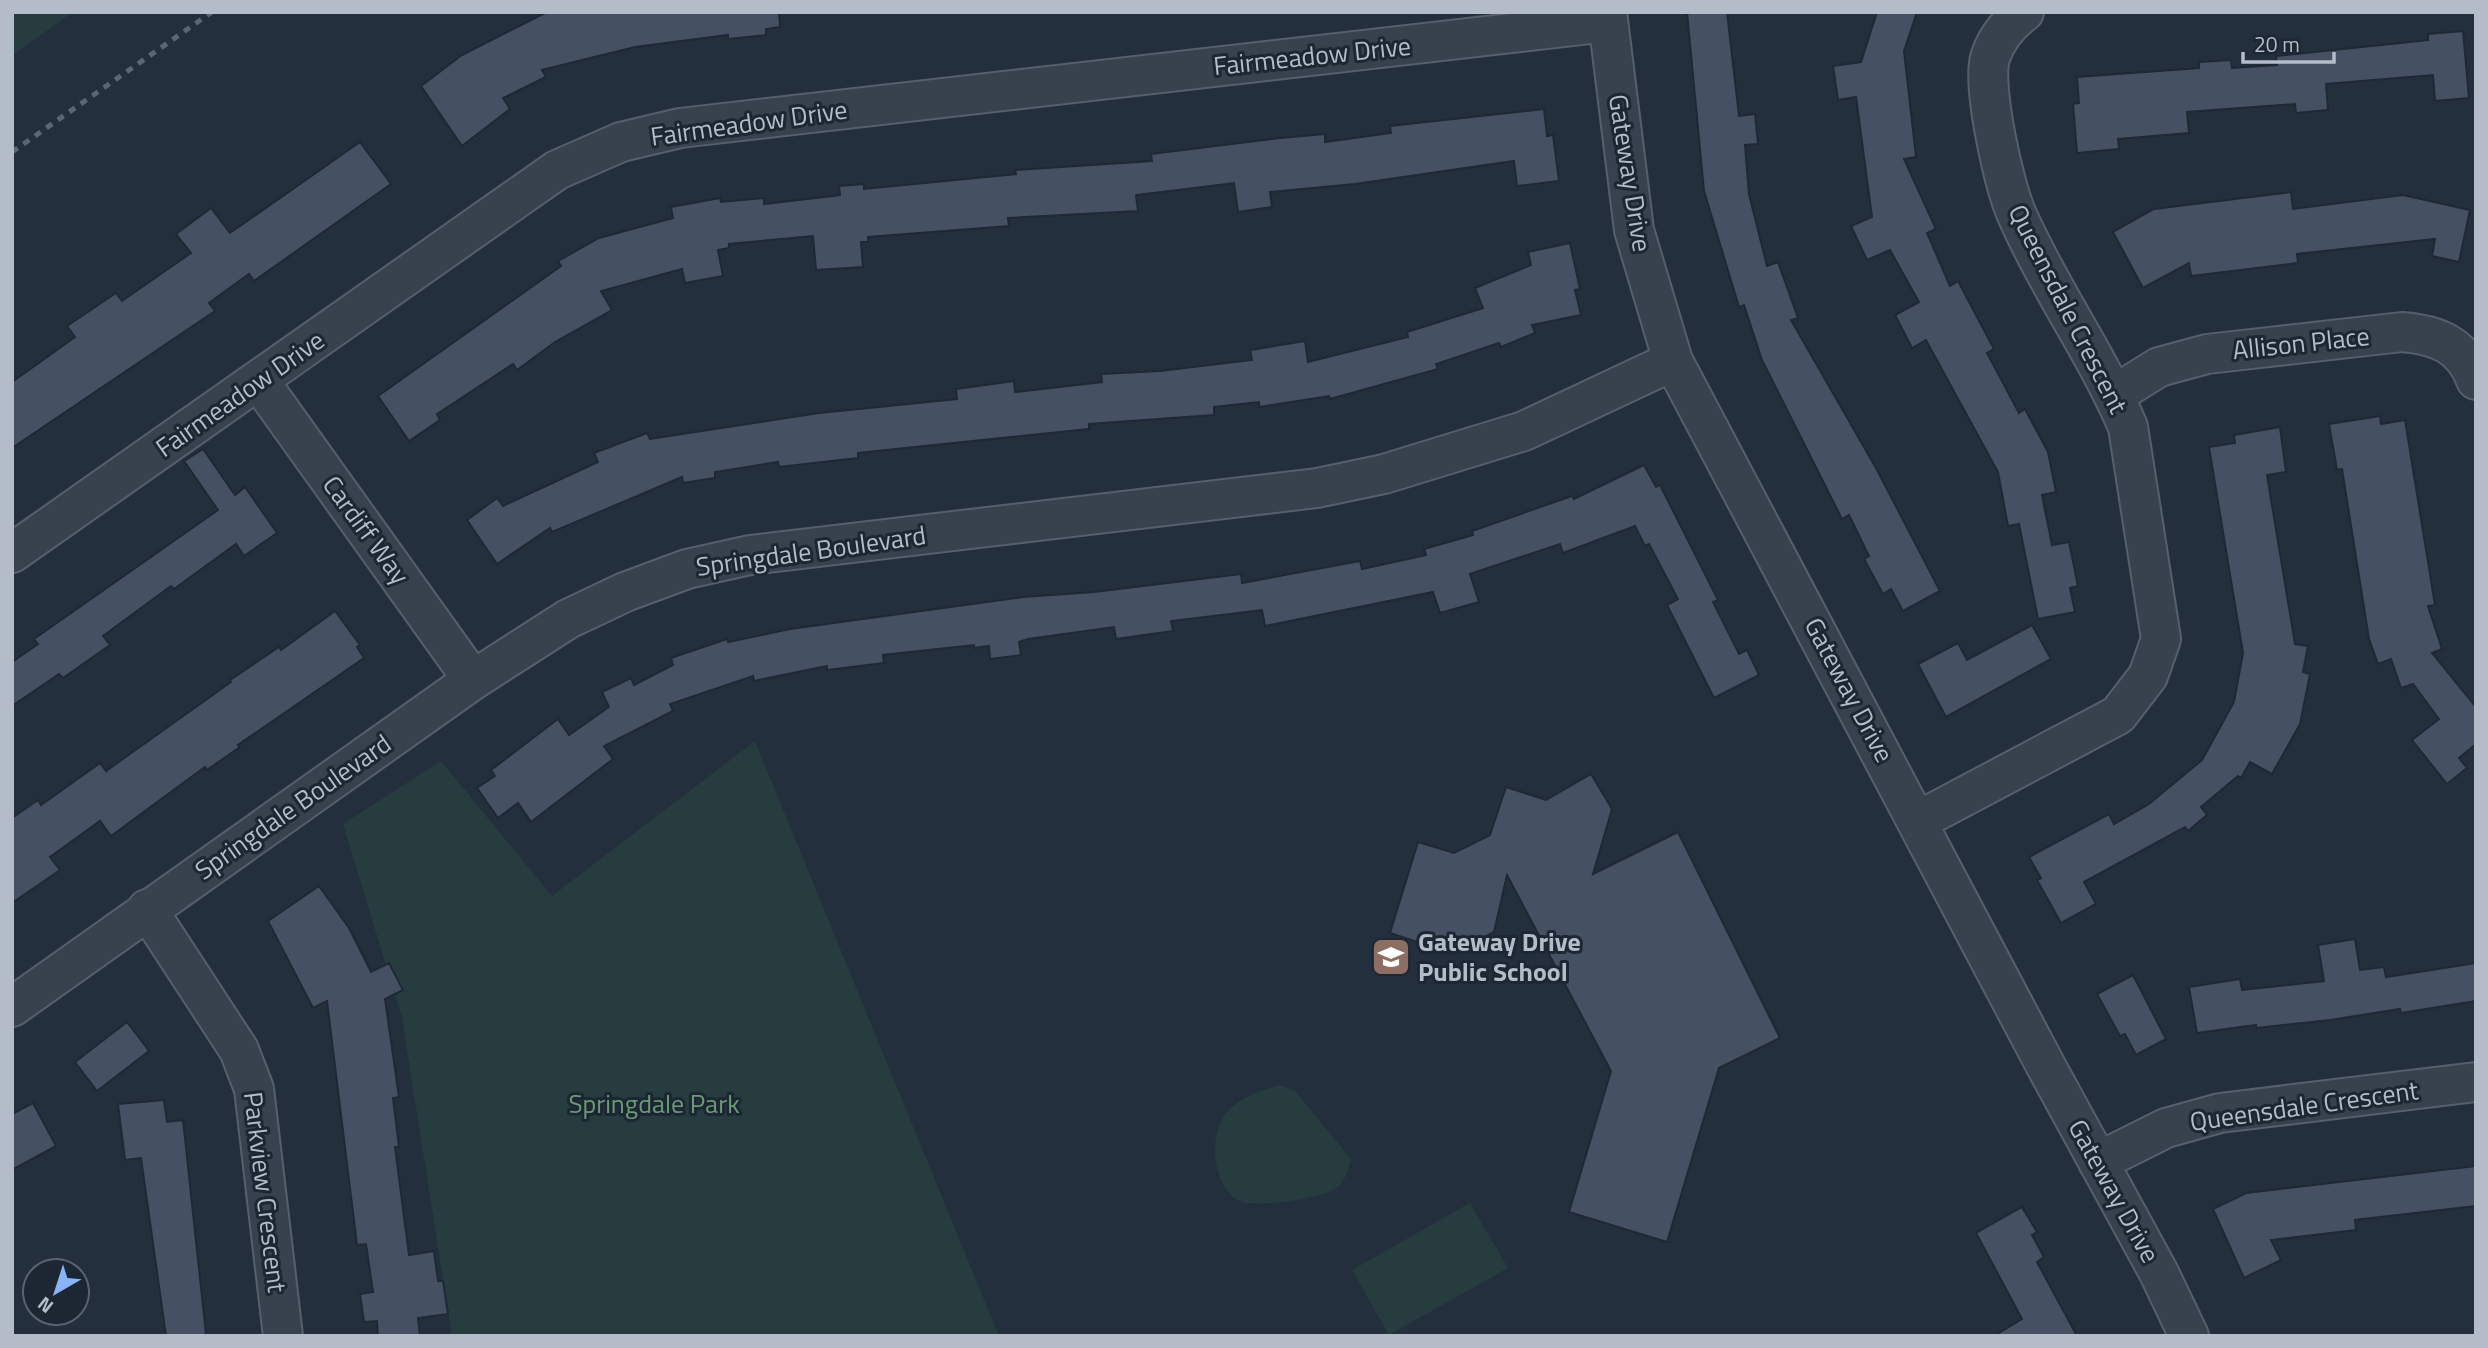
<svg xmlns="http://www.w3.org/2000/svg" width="2488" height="1348" font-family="'Titillium Web',sans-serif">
  <rect width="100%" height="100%" fill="#242f3e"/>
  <g fill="#263c3f">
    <path d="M 12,12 L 70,12 L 70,14 L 12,56 Z"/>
    <path d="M 755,741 L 999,1336 L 452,1336 L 402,1018 L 343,824 L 441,761 L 552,896 Z"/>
    <path d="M 1279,1085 L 1295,1091 L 1351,1159 C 1348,1172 1345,1183 1333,1190 C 1318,1199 1252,1209 1237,1200 C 1212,1184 1208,1133 1227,1112 C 1242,1096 1260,1091 1279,1085 Z"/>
    <path d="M 1470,1203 L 1508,1268 L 1389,1335 L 1352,1270 Z"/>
  </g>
  <g fill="#455162" stroke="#1f2835" stroke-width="2">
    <path d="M 547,12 L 779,12 L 780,27 L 766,29 L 766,35 L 728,39 L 728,35 L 635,47 L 542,70 L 546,77 L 503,98 L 510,109 L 462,146 L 421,86 L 462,55 Z"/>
    <path d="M 1687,12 L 1727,12 L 1739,116 L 1755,114 L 1758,144 L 1745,145 L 1749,194 L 1767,266 L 1778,262 L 1798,318 L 1791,320 L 1876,468 L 1940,591 L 1903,611 L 1891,589 L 1883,594 L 1864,559 L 1869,556 L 1849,515 L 1842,519 L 1762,360 L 1744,305 L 1739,307 L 1704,191 Z"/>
    <path d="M 1877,12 L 1917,12 L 1904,51 L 1916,157 L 1904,159 L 1936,229 L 1927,233 L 1950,286 L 1958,281 L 1994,349 L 1987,353 L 2019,413 L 2025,409 L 2048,452 L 2056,492 L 2042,495 L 2052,545 L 2069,542 L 2078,586 L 2070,588 L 2075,612 L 2038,619 L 2019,524 L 2008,526 L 1998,472 L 1926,340 L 1912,348 L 1895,315 L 1919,302 L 1890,250 L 1867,260 L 1851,226 L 1872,217 L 1856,97 L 1838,100 L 1833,66 L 1861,62 Z"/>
    <path d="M 2463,31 L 2469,98 L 2435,101 L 2433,75 L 2326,84 L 2328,110 L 2296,113 L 2295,104 L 2187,112 L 2189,133 L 2118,139 L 2119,149 L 2077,153 L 2073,104 L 2079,103 L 2077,77 L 2199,68 L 2199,62 L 2231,60 L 2232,68 L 2277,65 L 2276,56 L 2428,40 L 2428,34 Z"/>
    <path d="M 1544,109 L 1547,136 L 1553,135 L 1559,181 L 1517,186 L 1514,161 L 1355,184 L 1270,192 L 1272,207 L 1238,212 L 1234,183 L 1136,195 L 1138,211 L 1008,218 L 1009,226 L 868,237 L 868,242 L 861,242 L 863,267 L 816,270 L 813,236 L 729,244 L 729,248 L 718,250 L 723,276 L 685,283 L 682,269 L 601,291 L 612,310 L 555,342 L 517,370 L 513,364 L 437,414 L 440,420 L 409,441 L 378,396 L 561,266 L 558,261 L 599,238 L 673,218 L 671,207 L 720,198 L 721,202 L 764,198 L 764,204 L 840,195 L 839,186 L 864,184 L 864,189 L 1016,174 L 1015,170 L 1152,161 L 1151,154 L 1280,138 L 1325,134 L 1325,142 L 1391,133 L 1390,126 Z"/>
    <path d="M 360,142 L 391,184 L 254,281 L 249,274 L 209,303 L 215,311 L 12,448 L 12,382 L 75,337 L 67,326 L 116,293 L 122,301 L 191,253 L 176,234 L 211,208 L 230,233 Z"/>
    <path d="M 2291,192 L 2293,209 L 2403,195 L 2470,210 L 2459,262 L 2432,256 L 2435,239 L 2297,254 L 2298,263 L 2191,276 L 2189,263 L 2143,288 L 2113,232 L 2154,209 Z"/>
    <path d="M 1570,243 L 1580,289 L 1575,290 L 1581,315 L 1532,325 L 1535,333 L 1501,347 L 1499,343 L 1436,364 L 1438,369 L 1330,399 L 1329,396 L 1259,407 L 1259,402 L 1214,407 L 1214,415 L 1089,424 L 1089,429 L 858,453 L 858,458 L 779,467 L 778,462 L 715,472 L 715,478 L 683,483 L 682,477 L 552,532 L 550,528 L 497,564 L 467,520 L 497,498 L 503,506 L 598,462 L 594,453 L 647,433 L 650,439 L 819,413 L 957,399 L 956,389 L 1014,381 L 1015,392 L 1102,382 L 1101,374 L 1160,371 L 1252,360 L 1250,350 L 1305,341 L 1308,362 L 1408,337 L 1407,332 L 1483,308 L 1475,288 L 1531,265 L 1528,252 Z"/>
    <path d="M 2380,416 L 2381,424 L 2405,420 L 2435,605 L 2428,606 L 2442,649 L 2432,653 L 2476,707 L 2476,744 L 2459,758 L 2467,768 L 2447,784 L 2412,740 L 2439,719 L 2413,684 L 2401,688 L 2391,659 L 2378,664 L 2369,639 L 2342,469 L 2337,470 L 2329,424 Z"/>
    <path d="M 2280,427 L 2286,472 L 2267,475 L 2295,644 L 2308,646 L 2303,672 L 2310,674 L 2300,724 L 2272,774 L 2250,762 L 2241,778 L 2238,776 L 2201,807 L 2207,815 L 2188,831 L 2185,827 L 2084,882 L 2096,904 L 2061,923 L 2037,880 L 2041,878 L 2029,857 L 2109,814 L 2114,824 L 2149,804 L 2202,760 L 2234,702 L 2243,653 L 2209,447 L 2235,443 L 2234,435 Z"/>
    <path d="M 203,449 L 235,495 L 245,487 L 277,533 L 244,556 L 236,544 L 174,589 L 171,586 L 103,636 L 110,645 L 63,678 L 59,674 L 12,706 L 12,662 L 38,644 L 34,639 L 218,510 L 184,461 Z"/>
    <path d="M 1644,465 L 1656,487 L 1660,485 L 1718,600 L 1713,602 L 1739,654 L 1747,650 L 1759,675 L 1714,698 L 1667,605 L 1678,599 L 1649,544 L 1645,546 L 1635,526 L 1563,553 L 1560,544 L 1470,574 L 1479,602 L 1440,613 L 1433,592 L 1265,626 L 1262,610 L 1171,621 L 1173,631 L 1116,639 L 1114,627 L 1028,639 L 1019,642 L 1021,655 L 990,659 L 989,646 L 974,648 L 974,645 L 883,655 L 884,663 L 827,670 L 827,666 L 754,681 L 753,676 L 670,704 L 673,711 L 604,746 L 613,759 L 531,822 L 518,803 L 498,818 L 477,788 L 495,776 L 491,770 L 558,719 L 569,735 L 609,707 L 602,692 L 631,678 L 634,685 L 673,665 L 671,658 L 727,639 L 728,642 L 790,629 L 1023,597 L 1094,592 L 1241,574 L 1242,583 L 1360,561 L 1362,569 L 1426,555 L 1424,549 L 1473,535 L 1472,531 L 1572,496 L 1574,499 Z"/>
    <path d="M 335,611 L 360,645 L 357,647 L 364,658 L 238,745 L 240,747 L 207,770 L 205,767 L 111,836 L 100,821 L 50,857 L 60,870 L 12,903 L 12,818 L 38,800 L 41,805 L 100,763 L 106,771 L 231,682 L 230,680 L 279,647 L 281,650 Z"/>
    <path d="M 2032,625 L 2051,659 L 1946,717 L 1918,664 L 1958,643 L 1967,660 Z"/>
    <path d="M 1591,774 L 1612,809 L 1593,874 L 1678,832 L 1780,1038 L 1719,1068 L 1667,1242 L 1569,1212 L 1611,1071 L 1507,875 L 1494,932 L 1454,954 L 1390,933 L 1418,842 L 1454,853 L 1490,835 L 1506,787 L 1546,800 Z"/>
    <path d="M 319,886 L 349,928 L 371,972 L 389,963 L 403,990 L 385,999 L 399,1097 L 393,1098 L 399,1147 L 395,1147 L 409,1255 L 434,1251 L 438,1281 L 443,1281 L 448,1314 L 418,1318 L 420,1336 L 378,1336 L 377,1321 L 364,1322 L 360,1294 L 373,1292 L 366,1244 L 357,1245 L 327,1001 L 313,1008 L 268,921 Z"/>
    <path d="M 2355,939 L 2360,970 L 2384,967 L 2386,977 L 2476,963 L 2476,1001 L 2401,1013 L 2400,1009 L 2330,1020 L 2256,1028 L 2256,1025 L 2197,1033 L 2189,987 L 2240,979 L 2242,990 L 2324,981 L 2318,945 Z"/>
    <path d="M 2133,975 L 2166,1039 L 2136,1055 L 2125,1034 L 2120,1036 L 2097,994 Z"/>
    <path d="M 127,1022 L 149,1051 L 97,1091 L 75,1062 Z"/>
    <path d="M 164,1100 L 167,1122 L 183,1120 L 206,1334 L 201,1336 L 166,1336 L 141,1158 L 125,1160 L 118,1104 Z"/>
    <path d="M 33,1103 L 56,1146 L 12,1170 L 12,1114 Z"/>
    <path d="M 2476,1166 L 2476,1206 L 2355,1220 L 2356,1230 L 2271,1240 L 2281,1260 L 2244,1278 L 2213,1209 L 2246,1193 Z"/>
    <path d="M 2022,1207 L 2037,1232 L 2032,1235 L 2044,1257 L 2037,1262 L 2077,1336 L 1994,1336 L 2022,1319 L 1976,1233 Z"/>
  </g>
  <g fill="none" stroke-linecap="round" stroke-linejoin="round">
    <g stroke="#565f6c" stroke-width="42">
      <g id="minor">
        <path d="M 1607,12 L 1634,230 L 1673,361 L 2048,1070 L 2159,1273 L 2189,1336"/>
        <path d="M 259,381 L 473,680"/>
        <path d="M 2114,395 L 2159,367 L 2207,354 L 2402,332 C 2438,335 2463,345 2476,380"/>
        <path d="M 12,553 L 557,170 L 621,142 L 680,128 L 1608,22"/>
        <path d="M 1918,821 L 2118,715 L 2148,676 L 2161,639 L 2128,427 C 2097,354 2049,288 2017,215 C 2004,186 1982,87 1990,58 C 1996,39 2008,24 2024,12"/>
        <path d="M 147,909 L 239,1050 L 254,1089 L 283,1336"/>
        <path d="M 12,1007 L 473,680 L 568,619 L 625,592 L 687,569 L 750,555 L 1317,488 L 1384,474 L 1524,431 L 1673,361"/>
        <path d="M 2098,1162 L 2166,1128 L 2220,1113 L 2476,1082"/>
      </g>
    </g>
    <use href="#minor" stroke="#38414e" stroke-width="38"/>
    <path stroke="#5a6575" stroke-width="5" stroke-dasharray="7 7" stroke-linecap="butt" d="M 12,152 L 212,12"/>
  </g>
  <defs>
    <g id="school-square" transform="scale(2.0125)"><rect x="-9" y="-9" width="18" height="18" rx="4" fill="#8d6e63" stroke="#1d2633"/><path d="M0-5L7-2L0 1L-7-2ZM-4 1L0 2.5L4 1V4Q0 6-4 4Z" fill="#fff"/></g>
  </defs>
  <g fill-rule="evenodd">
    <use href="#school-square" x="1391" y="957"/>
  </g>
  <g text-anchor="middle" stroke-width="6" stroke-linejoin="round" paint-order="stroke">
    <g font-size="26" fill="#b4bcc9" stroke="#1d2633">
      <text transform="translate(1312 56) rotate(-6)" y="9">Fairmeadow Drive</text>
      <text transform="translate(749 123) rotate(-8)" y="9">Fairmeadow Drive</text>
      <text transform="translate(1630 173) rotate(81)" y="9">Gateway Drive</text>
      <text transform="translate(2068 309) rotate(63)" y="9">Queensdale Crescent</text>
      <text transform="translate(2301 343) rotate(-6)" y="9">Allison Place</text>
      <text transform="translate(240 394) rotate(-35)" y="9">Fairmeadow Drive</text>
      <text transform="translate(366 530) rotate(54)" y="9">Cardiff Way</text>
      <text transform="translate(811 551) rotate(-8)" y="9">Springdale Boulevard</text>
      <text transform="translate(1849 690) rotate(62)" y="9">Gateway Drive</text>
      <text transform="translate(293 807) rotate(-35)" y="9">Springdale Boulevard</text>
      <text transform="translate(2304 1106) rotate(-8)" y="9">Queensdale Crescent</text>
      <text transform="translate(2114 1191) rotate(61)" y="9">Gateway Drive</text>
      <text transform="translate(265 1192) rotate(83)" y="9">Parkview Crescent</text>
    </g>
    <g font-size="26" font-weight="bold" fill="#b4bcc9" stroke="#1d2633" text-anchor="start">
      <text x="1418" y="951">Gateway Drive<tspan x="1418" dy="30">Public School</tspan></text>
    </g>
    <g font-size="26" fill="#6b9a76" stroke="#1d2633">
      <text x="654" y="1113">Springdale Park</text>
    </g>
  </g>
  <rect width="2488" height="1348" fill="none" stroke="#b4bcc9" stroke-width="28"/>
  <g transform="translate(56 1292) rotate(219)"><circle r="33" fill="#1d2633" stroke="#59626f" stroke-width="2"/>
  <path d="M0-5L12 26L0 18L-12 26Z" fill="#8ab4f8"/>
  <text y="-10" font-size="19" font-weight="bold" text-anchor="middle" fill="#b4bcc9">N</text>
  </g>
  <path d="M2243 52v10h91v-10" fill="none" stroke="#b4bcc9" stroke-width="3.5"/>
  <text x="2254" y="52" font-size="21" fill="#b4bcc9" stroke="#1d2633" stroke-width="5" paint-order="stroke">20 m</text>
</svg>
